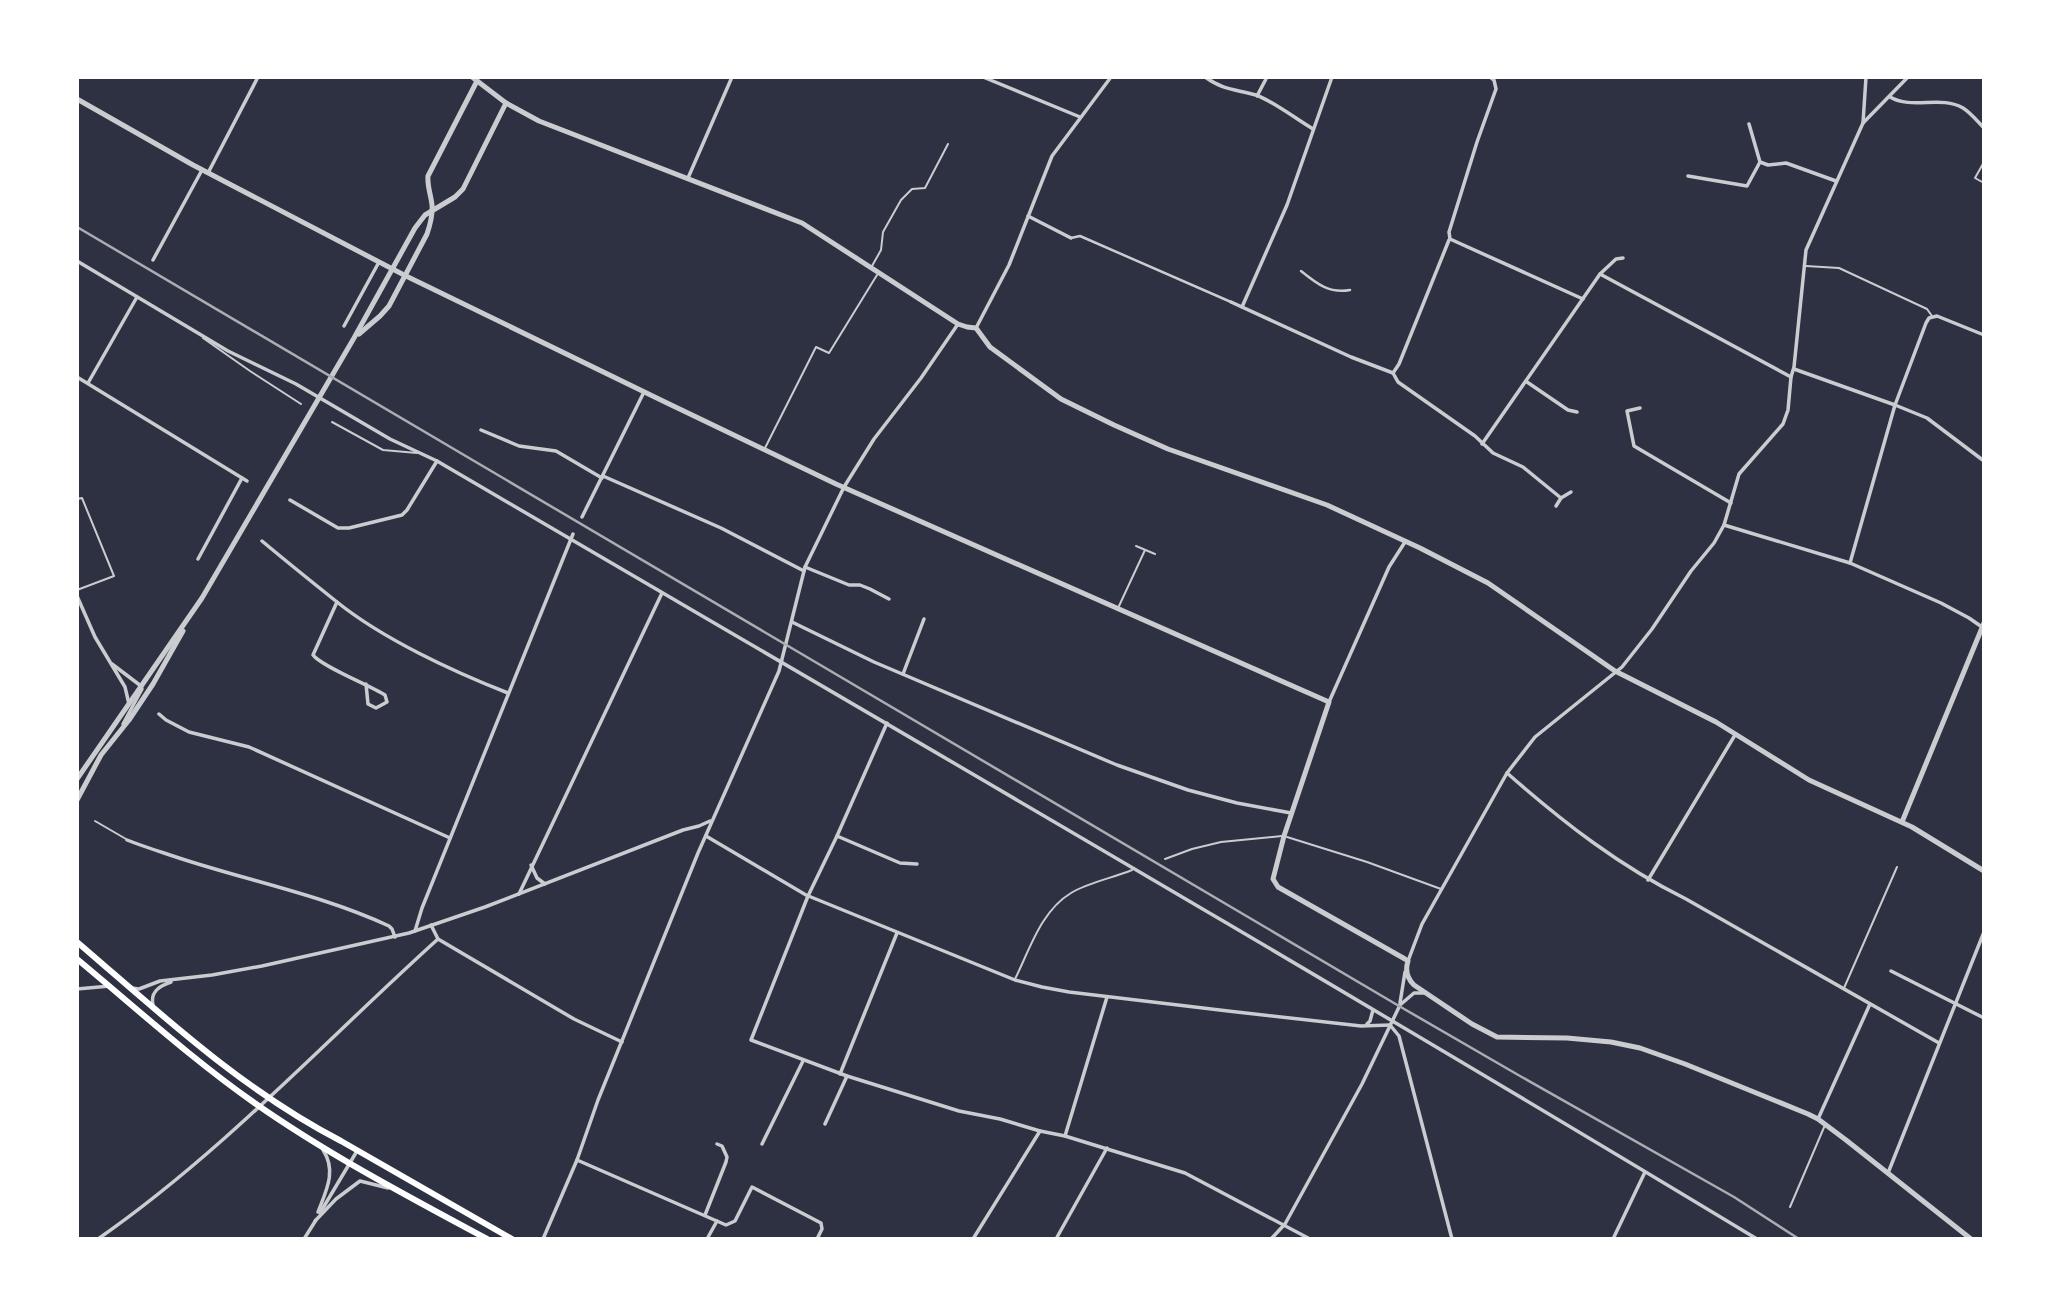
<svg xmlns="http://www.w3.org/2000/svg" width="2061" height="1316" font-family="'Fira Sans Condensed',sans-serif">
  <rect width="100%" height="100%" fill="#2d3142"/>
  <g fill="none" stroke-linecap="round" stroke-linejoin="round">
    <g stroke="#caccd0" stroke-width="2">
      <path d="M 1984,162 L 1975,178 L 1984,183"/>
      <path d="M 872,266 L 881,250 L 883,232 L 901,200 L 912,189 L 925,188 L 948,144"/>
      <path d="M 1806,266 L 1839,268 L 1927,309 L 1932,316"/>
      <path d="M 203,338 L 250,371 L 301,404"/>
      <path d="M 332,422 L 383,450 L 417,453"/>
      <path d="M 765,448 L 816,347 L 829,353 L 877,275"/>
      <path d="M 77,499 L 82,498 L 114,576 L 77,590"/>
      <path d="M 1136,546 L 1155,554"/>
      <path d="M 1119,606 L 1145,550"/>
      <path d="M 95,821 L 126,839"/>
      <path d="M 1287,837 L 1367,862 L 1441,889"/>
      <path d="M 1165,859 L 1192,849 L 1221,842 L 1282,836"/>
      <path d="M 1015,979 C 1030,949 1041,911 1071,893 C 1089,882 1113,878 1132,870"/>
      <path d="M 1844,988 L 1897,867"/>
      <path d="M 1790,1207 L 1825,1125"/>
    </g>
    <g stroke="#caccd0" stroke-width="2.5">
      <path d="M 1071,238 L 1080,236 L 1231,302"/>
      <path d="M 1301,271 C 1317,284 1330,294 1350,290"/>
    </g>
    <g stroke="#caccd0" stroke-width="3.5">
      <path d="M 983,77 L 1080,117"/>
      <path d="M 1205,77 C 1225,91 1235,89 1256,95 C 1273,101 1296,119 1313,129"/>
      <path d="M 1490,77 L 1494,80 L 1496,89 L 1477,142 L 1449,232 L 1450,239 L 1583,299"/>
      <path d="M 1257,96 L 1267,77"/>
      <path d="M 1890,97 C 1912,110 1941,95 1963,108 C 1971,113 1978,122 1984,128"/>
      <path d="M 1863,123 L 1908,77"/>
      <path d="M 1749,124 L 1760,162 L 1768,165 L 1786,163 L 1836,181"/>
      <path d="M 208,173 L 258,77"/>
      <path d="M 1688,176 L 1747,186 L 1760,162"/>
      <path d="M 688,178 L 732,77"/>
      <path d="M 1028,216 L 1071,238"/>
      <path d="M 153,260 L 202,170"/>
      <path d="M 77,261 L 228,351 L 296,384 L 390,439 L 437,461 C 878,719 1320,975 1757,1239"/>
      <path d="M 1600,274 L 1791,377"/>
      <path d="M 1231,302 L 1351,357 L 1393,373 L 1398,382 L 1475,436 L 1493,453 L 1523,467 L 1561,498"/>
      <path d="M 1242,307 L 1287,205 L 1332,77"/>
      <path d="M 344,326 L 379,262"/>
      <path d="M 976,328 L 1009,265 L 1052,156 L 1111,77"/>
      <path d="M 1794,369 L 1895,405 L 1927,418 L 1984,461"/>
      <path d="M 1393,373 L 1399,364 L 1449,240"/>
      <path d="M 77,377 L 247,481"/>
      <path d="M 1527,382 L 1568,410 L 1577,412"/>
      <path d="M 88,383 L 137,297"/>
      <path d="M 1640,408 L 1627,411 L 1634,446 L 1731,503"/>
      <path d="M 481,430 L 519,446 L 556,451 L 602,478"/>
      <path d="M 1482,444 L 1600,274 L 1616,259 L 1623,258"/>
      <path d="M 603,476 L 721,528 L 804,571"/>
      <path d="M 290,500 L 338,528 L 349,528 L 402,515 L 407,510 L 437,461"/>
      <path d="M 1556,506 L 1561,498 L 1571,492"/>
      <path d="M 582,517 L 644,392"/>
      <path d="M 1724,525 L 1850,563 L 1941,603 L 1969,618 L 1982,627"/>
      <path d="M 262,541 C 287,562 312,582 337,602 C 383,639 454,672 508,693"/>
      <path d="M 198,559 L 242,478"/>
      <path d="M 1850,563 L 1895,405 L 1926,323 L 1929,318 L 1937,316 L 1984,335"/>
      <path d="M 805,567 L 849,585 L 860,585 L 870,589 L 889,599"/>
      <path d="M 77,596 L 95,637 L 125,687 L 129,704"/>
      <path d="M 337,602 L 313,655 C 321,666 369,685 385,695 L 387,702 L 376,708 L 368,704 L 366,684"/>
      <path d="M 792,622 L 874,662 L 1117,765 L 1188,790 L 1237,803 L 1291,813"/>
      <path d="M 112,664 L 141,686 L 142,689 L 123,724"/>
      <path d="M 903,674 L 924,619"/>
      <path d="M 1329,702 L 1389,567 L 1405,542"/>
      <path d="M 159,714 L 166,720 L 189,732 L 249,747 L 450,838"/>
      <path d="M 887,723 L 837,836 L 808,896 L 751,1040 L 847,1076 L 959,1111 L 1000,1119 L 1040,1131"/>
      <path d="M 1507,773 C 1563,822 1619,866 1686,899 L 1939,1043"/>
      <path d="M 706,836 L 806,895 L 1015,980 L 1042,987 L 1069,992 L 1228,1011 L 1361,1026 L 1390,1025"/>
      <path d="M 837,836 L 900,863 L 917,864"/>
      <path d="M 127,840 C 142,846 158,851 173,856 C 244,880 320,894 389,926 L 392,929 L 395,937"/>
      <path d="M 531,865 L 537,878 L 545,884"/>
      <path d="M 1648,880 L 1735,735"/>
      <path d="M 519,894 L 662,593"/>
      <path d="M 431,925 L 438,939 L 574,1019 L 622,1042"/>
      <path d="M 415,931 L 422,908 L 573,534"/>
      <path d="M 1408,961 L 1422,924 L 1507,773 L 1535,737 L 1622,667 L 1652,629 L 1691,571 L 1714,543 L 1724,525 L 1739,474 L 1783,424 L 1788,410 L 1791,377 L 1794,367 L 1806,250 L 1863,123 L 1866,77"/>
      <path d="M 1891,971 L 1984,1018"/>
      <path d="M 132,988 L 139,989 L 160,981 L 212,975 L 262,966 L 409,933 L 485,907 L 683,830 L 699,826 L 710,821"/>
      <path d="M 77,989 L 110,986"/>
      <path d="M 1400,1003 L 1405,972"/>
      <path d="M 153,1005 C 150,992 159,986 171,982"/>
      <path d="M 1367,1024 L 1370,1021 L 1373,1010"/>
      <path d="M 1390,1025 L 1399,1036 L 1452,1239"/>
      <path d="M 840,1074 L 897,933"/>
      <path d="M 1818,1119 L 1870,1004"/>
      <path d="M 825,1124 L 847,1076"/>
      <path d="M 1065,1136 L 1185,1173 L 1310,1239"/>
      <path d="M 762,1144 L 803,1061"/>
      <path d="M 577,1160 L 726,1225 L 735,1221 L 752,1187 L 821,1223 L 822,1229 L 817,1239"/>
      <path d="M 1888,1173 L 1984,932"/>
      <path d="M 318,1212 C 326,1191 337,1171 323,1150"/>
      <path d="M 320,1213 L 357,1151"/>
      <path d="M 705,1215 L 726,1162 L 727,1157 L 722,1146 L 717,1144"/>
      <path d="M 315,1221 L 336,1199 L 360,1181 L 388,1188"/>
      <path d="M 98,1239 C 223,1152 326,1040 438,939"/>
      <path d="M 304,1239 L 316,1220"/>
      <path d="M 543,1239 L 577,1160 L 598,1100 L 698,853 L 779,671 L 805,567 L 844,487 L 874,439 L 921,378 L 958,324"/>
      <path d="M 707,1239 L 717,1221"/>
      <path d="M 973,1239 L 1040,1131 L 1065,1136 L 1107,997"/>
      <path d="M 1056,1239 L 1107,1148"/>
      <path d="M 1271,1239 L 1285,1224 L 1362,1084 L 1400,1005 L 1414,993 L 1423,993"/>
      <path d="M 1613,1239 L 1645,1172"/>
    </g>
    <g stroke="#caccd0" stroke-width="5">
      <path d="M 472,77 L 506,103 L 539,121 L 802,223 L 958,324 L 967,327 L 976,328 L 990,347 L 1061,399 L 1114,425 L 1168,449 L 1327,505 L 1420,548 L 1488,583 L 1615,671 L 1716,722 L 1809,780 L 1912,827 L 1984,871"/>
      <path d="M 77,99 L 193,165 L 406,276 L 665,402 L 836,484 L 1329,702 L 1284,836 L 1273,879 L 1278,887 L 1405,959 L 1408,961 C 1405,970 1407,978 1414,985 L 1472,1024 L 1497,1037 L 1567,1038 L 1611,1042 L 1640,1048 L 1685,1064 L 1808,1114 L 1818,1119 L 1846,1140 L 1971,1239"/>
      <path d="M 359,334 L 380,316 L 389,306 L 427,234 C 430,225 433,215 432,205 C 431,195 427,186 428,176 L 477,81"/>
      <path d="M 77,779 L 202,598 L 354,338 L 415,228 L 425,215 L 455,197 L 463,189 L 506,103"/>
      <path d="M 77,800 L 101,755 L 129,720 L 153,684 L 183,631"/>
      <path d="M 1902,822 L 1984,623"/>
    </g>
    <g stroke="#fff" stroke-width="6">
      <path d="M 77,942 C 161,1014 242,1090 341,1141 L 512,1239"/>
      <path d="M 77,959 C 136,1008 193,1060 256,1104 C 329,1155 409,1197 487,1239"/>
    </g>
    <path stroke="#abadb3" stroke-width="2.5" d="M 77,227 L 1399,1006 L 1520,1076 L 1734,1197 L 1799,1239"/>
  </g>
  <rect width="2061" height="1316" fill="none" stroke="#ffffff" stroke-width="158"/>
</svg>
